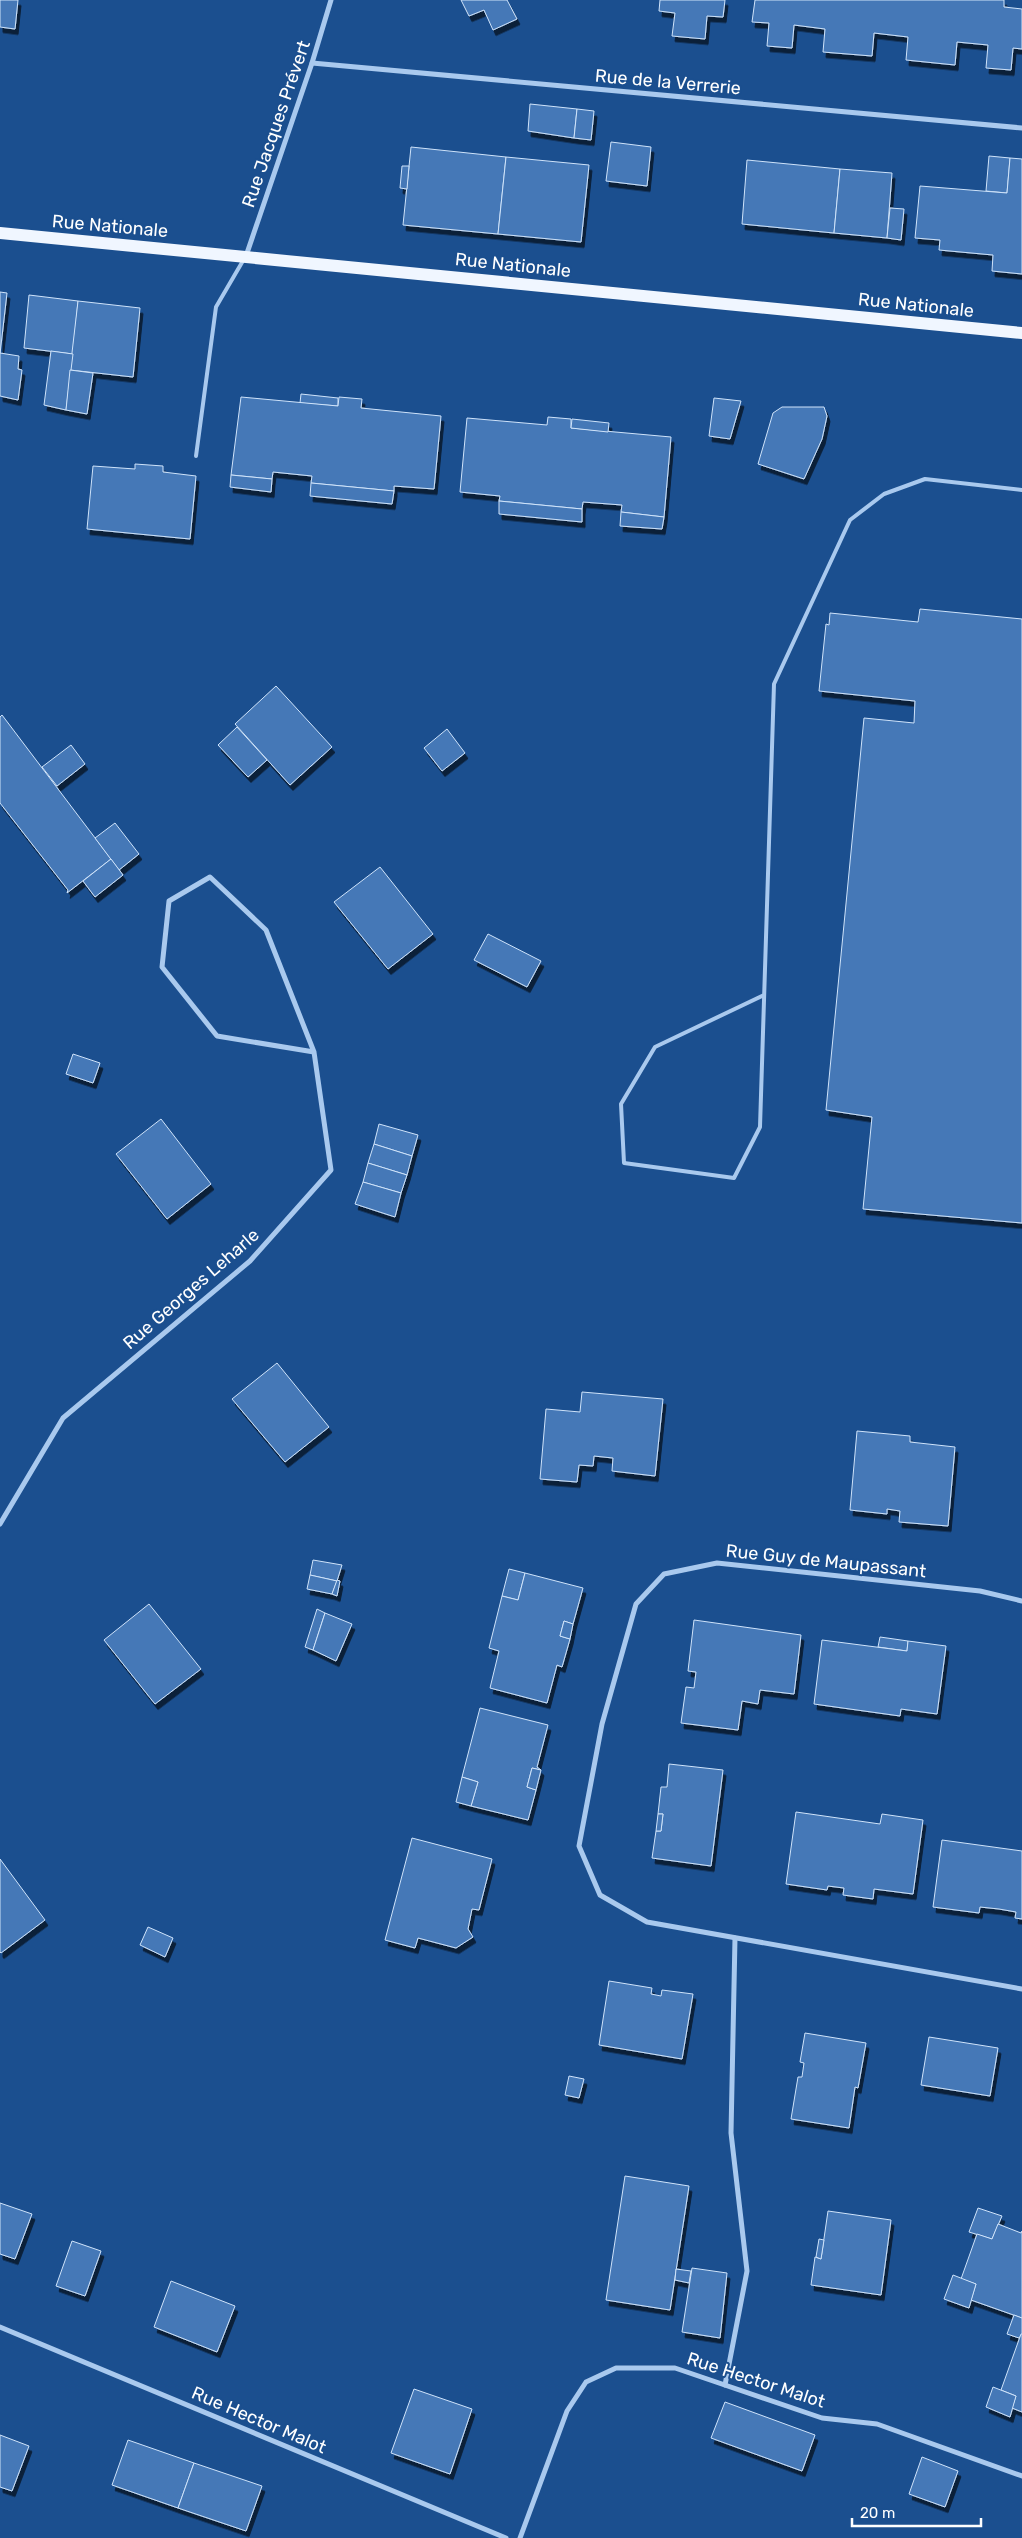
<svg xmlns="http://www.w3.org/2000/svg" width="1022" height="2538" font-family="Rubik,sans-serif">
  <defs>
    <filter id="shadow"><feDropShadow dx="3" dy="5.5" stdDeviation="0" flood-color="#0009"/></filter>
  </defs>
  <rect width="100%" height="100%" fill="#1b4f8f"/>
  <g fill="#4478b7" stroke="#cfe3fa" filter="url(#shadow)">
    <path d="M 0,0 L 18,0 L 15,29 L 0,27 Z"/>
    <path d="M 461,0 L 507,0 L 517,19 L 493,30 L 484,10 L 469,16 Z"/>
    <path d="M 660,0 L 725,0 L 723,17 L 707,16 L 705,39 L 672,36 L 675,13 L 659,11 Z"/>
    <path d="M 755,0 L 1004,0 L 1004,7 L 1022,9 L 1022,49 L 1013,48 L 1011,70 L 986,68 L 988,45 L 957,42 L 955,65 L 906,60 L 908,37 L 874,33 L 872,56 L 823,52 L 825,29 L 794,25 L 792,48 L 767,46 L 769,23 L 752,22 Z"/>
    <path d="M 530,104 L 577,109 L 574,138 L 528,131 Z"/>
    <path d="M 577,109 L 594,111 L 591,140 L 574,138 Z"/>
    <path d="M 611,142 L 651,147 L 647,186 L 606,181 Z"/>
    <path d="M 411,147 L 506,157 L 498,234 L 403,225 Z"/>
    <path d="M 989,156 L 1010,158 L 1007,193 L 986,191 Z"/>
    <path d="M 506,157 L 589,165 L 581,242 L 498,234 Z"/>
    <path d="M 1010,158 L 1022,159 L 1022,274 L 992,271 L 993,255 L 939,250 L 940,240 L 915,238 L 920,186 L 1007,193 Z"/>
    <path d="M 747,160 L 840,169 L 834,233 L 742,224 Z"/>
    <path d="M 402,166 L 409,166 L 407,189 L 400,188 Z"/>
    <path d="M 840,169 L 892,173 L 887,238 L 834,233 Z"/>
    <path d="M 890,208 L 904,209 L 901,240 L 887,238 Z"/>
    <path d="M 0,292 L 7,293 L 0,354 Z"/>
    <path d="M 29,295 L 78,301 L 73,354 L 24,348 Z"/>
    <path d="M 78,301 L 140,308 L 133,377 L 70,370 Z"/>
    <path d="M 51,351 L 73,354 L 66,410 L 44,405 Z"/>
    <path d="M 0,353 L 19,356 L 18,369 L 22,370 L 18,400 L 0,396 Z"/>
    <path d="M 70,370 L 93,373 L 87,414 L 66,410 Z"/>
    <path d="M 301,394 L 338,398 L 338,406 L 300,403 Z"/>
    <path d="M 241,397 L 338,406 L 339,397 L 362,399 L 361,408 L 441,416 L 434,489 L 394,486 L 394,491 L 311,483 L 312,476 L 273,472 L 272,479 L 231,475 Z"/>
    <path d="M 714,398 L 741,401 L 730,439 L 709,436 Z"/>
    <path d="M 782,407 L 824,407 L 827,416 L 822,439 L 804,479 L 758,464 L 773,413 Z"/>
    <path d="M 548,417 L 571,419 L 571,428 L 671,437 L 664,517 L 621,512 L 622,505 L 583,502 L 582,509 L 499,501 L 500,496 L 460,492 L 467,418 L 547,425 Z"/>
    <path d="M 572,419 L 609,423 L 608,432 L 571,428 Z"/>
    <path d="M 135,464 L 163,466 L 163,472 L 196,476 L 190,539 L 87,529 L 93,466 L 135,469 Z"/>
    <path d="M 231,475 L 272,479 L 271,492 L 230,487 Z"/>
    <path d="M 311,483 L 394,491 L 392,504 L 310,496 Z"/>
    <path d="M 499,501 L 582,509 L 582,522 L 499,514 Z"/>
    <path d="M 621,512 L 664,517 L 662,529 L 620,526 Z"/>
    <path d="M 920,609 L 1022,619 L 1022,1223 L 863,1209 L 872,1117 L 826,1110 L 864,718 L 914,723 L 915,701 L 819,691 L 826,624 L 829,625 L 830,613 L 918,622 Z"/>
    <path d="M 276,686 L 332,747 L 290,785 L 235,724 Z"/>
    <path d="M 2,715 L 111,859 L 67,893 L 68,890 L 0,803 L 0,717 Z"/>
    <path d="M 237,727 L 267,760 L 248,777 L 218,745 Z"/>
    <path d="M 447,729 L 465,753 L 442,771 L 424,748 Z"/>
    <path d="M 71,745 L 85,764 L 57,786 L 42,767 Z"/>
    <path d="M 115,823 L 139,854 L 119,870 L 95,838 Z"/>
    <path d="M 111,859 L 123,875 L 95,897 L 83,881 Z"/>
    <path d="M 380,867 L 433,934 L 388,969 L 334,902 Z"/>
    <path d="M 488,934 L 541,961 L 527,987 L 474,960 Z"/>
    <path d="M 73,1054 L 100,1063 L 93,1083 L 66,1074 Z"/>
    <path d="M 161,1119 L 211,1184 L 167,1219 L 116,1154 Z"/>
    <path d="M 379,1124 L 418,1135 L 412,1156 L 374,1144 Z"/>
    <path d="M 374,1144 L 412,1156 L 407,1175 L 368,1163 Z"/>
    <path d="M 368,1163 L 407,1175 L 401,1193 L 363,1182 Z"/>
    <path d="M 363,1182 L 401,1193 L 395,1217 L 355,1204 Z"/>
    <path d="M 277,1363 L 329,1427 L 285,1462 L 232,1399 Z"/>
    <path d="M 582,1392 L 663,1399 L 655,1476 L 612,1471 L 613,1458 L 594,1456 L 593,1466 L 579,1465 L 577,1482 L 540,1479 L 546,1409 L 580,1412 Z"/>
    <path d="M 857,1431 L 910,1436 L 910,1442 L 955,1447 L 948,1526 L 899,1522 L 900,1511 L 887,1509 L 887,1514 L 850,1510 Z"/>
    <path d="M 313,1560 L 342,1565 L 337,1581 L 310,1575 Z"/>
    <path d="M 509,1569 L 525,1573 L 518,1600 L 502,1596 Z"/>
    <path d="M 525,1573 L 583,1588 L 573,1624 L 564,1621 L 560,1636 L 570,1639 L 562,1667 L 557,1665 L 547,1703 L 490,1688 L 499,1651 L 489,1648 L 502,1596 L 518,1600 Z"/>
    <path d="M 310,1575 L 337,1581 L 332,1594 L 307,1589 Z"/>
    <path d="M 337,1580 L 340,1581 L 337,1596 L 332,1594 Z"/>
    <path d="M 149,1604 L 201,1669 L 155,1704 L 104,1640 Z"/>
    <path d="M 317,1609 L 325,1613 L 313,1650 L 305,1647 Z"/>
    <path d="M 325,1613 L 352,1624 L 336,1661 L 313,1650 Z"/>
    <path d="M 694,1620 L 801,1635 L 794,1694 L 760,1690 L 758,1704 L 742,1701 L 738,1730 L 681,1723 L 686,1687 L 694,1688 L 696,1672 L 688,1671 Z"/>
    <path d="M 564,1621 L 573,1624 L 570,1639 L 560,1636 Z"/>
    <path d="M 880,1637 L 908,1641 L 907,1651 L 878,1647 Z"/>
    <path d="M 822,1640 L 907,1651 L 908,1641 L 946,1646 L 937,1714 L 901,1709 L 900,1716 L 814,1704 Z"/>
    <path d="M 480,1708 L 548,1725 L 537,1767 L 541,1770 L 532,1768 L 527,1787 L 536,1790 L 528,1820 L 471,1806 L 478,1782 L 462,1777 Z"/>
    <path d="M 669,1764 L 723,1770 L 711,1866 L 652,1858 L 656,1831 L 661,1831 L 663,1814 L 658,1814 L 661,1787 L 667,1787 Z"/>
    <path d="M 532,1768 L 541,1770 L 536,1790 L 527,1787 Z"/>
    <path d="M 462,1777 L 478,1782 L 471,1806 L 456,1802 Z"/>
    <path d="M 796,1812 L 880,1824 L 882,1814 L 923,1820 L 913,1894 L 874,1889 L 873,1899 L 843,1895 L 844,1888 L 828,1886 L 827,1890 L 786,1884 Z"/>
    <path d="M 658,1814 L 663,1814 L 661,1831 L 656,1831 Z"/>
    <path d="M 412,1838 L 492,1859 L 479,1910 L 472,1909 L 468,1929 L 473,1937 L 456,1948 L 418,1938 L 415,1948 L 385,1940 Z"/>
    <path d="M 942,1840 L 1022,1851 L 1022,1919 L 1015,1918 L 1016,1912 L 999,1909 L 980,1907 L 979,1913 L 933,1907 Z"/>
    <path d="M 0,1859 L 45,1920 L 1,1953 L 0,1952 Z"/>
    <path d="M 148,1927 L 173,1938 L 165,1957 L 140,1945 Z"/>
    <path d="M 609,1981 L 652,1988 L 651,1994 L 661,1996 L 662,1990 L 693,1994 L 682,2059 L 599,2045 Z"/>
    <path d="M 805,2033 L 866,2043 L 858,2088 L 855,2087 L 849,2128 L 791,2119 L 798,2077 L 802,2077 L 804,2063 L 800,2062 Z"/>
    <path d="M 929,2037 L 998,2048 L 990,2096 L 921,2085 Z"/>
    <path d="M 569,2076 L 584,2079 L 579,2098 L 565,2095 Z"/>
    <path d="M 625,2176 L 689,2186 L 670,2310 L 606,2300 Z"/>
    <path d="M 0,2203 L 32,2214 L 15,2259 L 0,2254 Z"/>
    <path d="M 978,2208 L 1002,2216 L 992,2239 L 969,2232 Z"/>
    <path d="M 828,2211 L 891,2220 L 881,2295 L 811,2285 L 815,2257 L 821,2259 Z"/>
    <path d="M 998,2224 L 1021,2233 L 1022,2231 L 1022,2318 L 971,2300 L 976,2284 L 961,2279 L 977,2234 L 992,2239 Z"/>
    <path d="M 819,2239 L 824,2240 L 821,2259 L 816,2257 Z"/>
    <path d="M 72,2241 L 101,2251 L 85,2296 L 56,2286 Z"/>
    <path d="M 692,2268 L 727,2273 L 720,2338 L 682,2332 Z"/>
    <path d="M 676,2269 L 691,2271 L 689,2283 L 675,2280 Z"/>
    <path d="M 953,2275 L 976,2284 L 969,2308 L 944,2299 Z"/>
    <path d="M 171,2281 L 235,2306 L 217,2352 L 154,2327 Z"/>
    <path d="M 1014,2315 L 1022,2318 L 1022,2334 L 1019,2338 L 1007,2334 Z"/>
    <path d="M 1021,2334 L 1022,2334 L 1022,2412 L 1012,2408 L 1016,2396 L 1001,2390 Z"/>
    <path d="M 993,2387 L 1016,2396 L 1010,2417 L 986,2407 Z"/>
    <path d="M 414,2389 L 472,2409 L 450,2474 L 391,2453 Z"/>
    <path d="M 725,2402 L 815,2435 L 802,2471 L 711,2438 Z"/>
    <path d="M 0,2435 L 29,2446 L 12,2491 L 0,2487 Z"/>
    <path d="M 128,2440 L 194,2463 L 178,2508 L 112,2485 Z"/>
    <path d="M 922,2457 L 958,2471 L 945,2507 L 909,2494 Z"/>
    <path d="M 194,2463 L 262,2486 L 246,2531 L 178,2508 Z"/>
  </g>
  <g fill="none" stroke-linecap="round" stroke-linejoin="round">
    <g stroke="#a9c9ee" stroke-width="4">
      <path d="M 196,456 L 216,307 L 244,259"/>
      <path d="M 764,995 L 655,1047 L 621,1104 L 624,1163 L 734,1178 L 760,1127 L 774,684 L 850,520 L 884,494 L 925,479 L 1022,490"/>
    </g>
    <g stroke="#a9c9ee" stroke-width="5">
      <path d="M 312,63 L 1022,128"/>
      <path d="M 246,256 L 312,63 L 331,0"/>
      <path d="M 0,1524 L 63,1418 L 250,1261 L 331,1170 L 314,1052 L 266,930 L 210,877 L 169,901 L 162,967 L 217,1036 L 314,1052"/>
      <path d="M 1022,1601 L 980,1591 L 717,1563 L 664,1574 L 636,1604 L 602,1724 L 579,1846 L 600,1895 L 647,1922 L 1022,1989"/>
      <path d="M 0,2327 L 506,2538"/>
      <path d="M 725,2385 L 747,2271 L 731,2133 L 735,1938"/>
      <path d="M 520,2538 L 567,2411 L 586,2382 L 616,2368 L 675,2368 L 822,2418 L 877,2424 L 1022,2476"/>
    </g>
    <path stroke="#f0f6ff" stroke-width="12" d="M 0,233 L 1022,333"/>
  </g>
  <g text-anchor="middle" stroke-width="4" stroke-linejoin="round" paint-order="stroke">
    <g font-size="18" fill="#fff" stroke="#1b4f8f">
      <text transform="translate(668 82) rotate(5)" y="6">Rue de la Verrerie</text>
      <text transform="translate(276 124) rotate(-71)" y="6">Rue Jacques Prévert</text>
      <text transform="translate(110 226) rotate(5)" y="6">Rue Nationale</text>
      <text transform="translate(513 265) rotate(6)" y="6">Rue Nationale</text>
      <text transform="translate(916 305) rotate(6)" y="6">Rue Nationale</text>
      <text transform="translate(191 1289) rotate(-41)" y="6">Rue Georges Leharle</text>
      <text transform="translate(826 1561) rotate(6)" y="6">Rue Guy de Maupassant</text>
      <text transform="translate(756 2380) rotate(18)" y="6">Rue Hector Malot</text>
      <text transform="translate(259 2420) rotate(23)" y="6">Rue Hector Malot</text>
    </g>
  </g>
  <path d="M852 2518v8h129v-8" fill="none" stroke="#ffffff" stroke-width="2.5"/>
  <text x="860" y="2518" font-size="15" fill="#ffffff" stroke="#1b4f8f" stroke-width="4" paint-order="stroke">20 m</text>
</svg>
